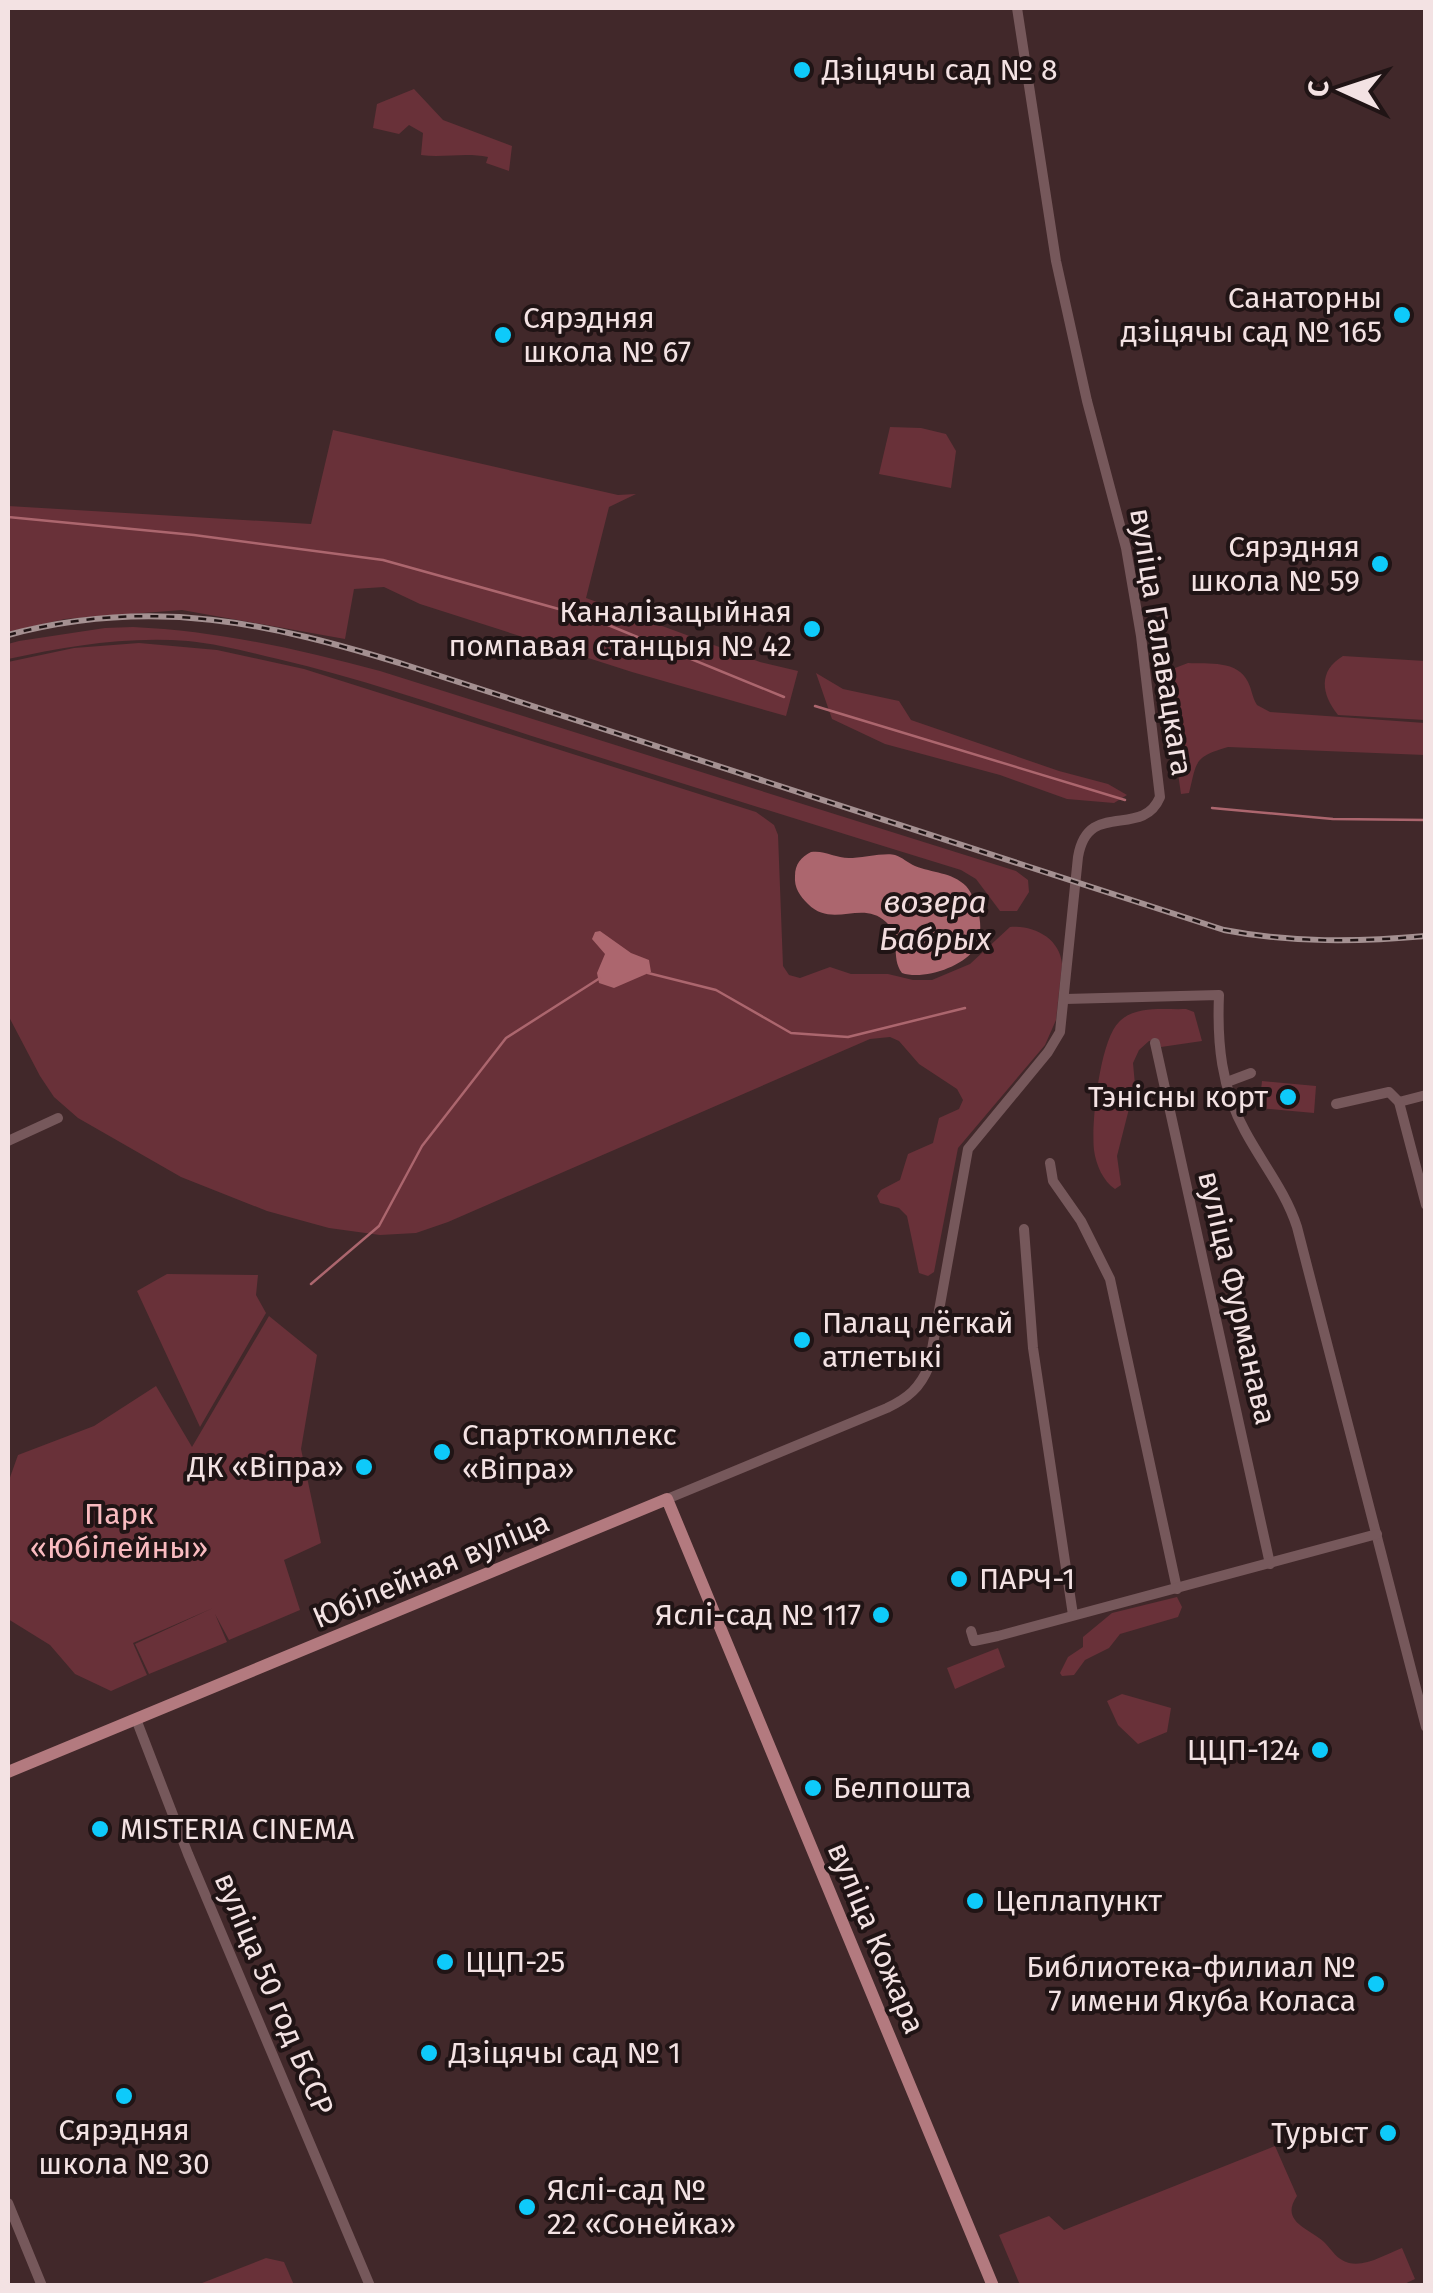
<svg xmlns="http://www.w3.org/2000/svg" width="1433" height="2293" font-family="'Fira Sans',sans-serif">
  <rect width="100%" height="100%" fill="#41282a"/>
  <g fill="#693139">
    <path d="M 414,89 L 443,120 L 512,146 L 509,171 L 486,163 L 488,157 C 465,152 444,158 421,155 L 423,133 L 409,125 L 399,134 L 373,128 L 377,104 Z"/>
    <path d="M 890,427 L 921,428 L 946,434 L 956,451 L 951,488 L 879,474 Z"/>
    <path d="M 333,430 L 618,495 L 636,494 L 609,507 L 586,598 L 760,662 L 798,671 L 786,716 L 632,672 L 420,604 L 384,587 L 354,589 L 345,639 L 182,610 L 65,619 L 8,632 L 8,506 L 311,524 Z"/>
    <path d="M 133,627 C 218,631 298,649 380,671 L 1016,871 L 1028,880 L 1029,892 L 1017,911 L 1000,911 L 976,879 L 961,870 C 825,828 690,786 554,743 C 462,714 372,681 278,659 C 249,652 218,644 188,641 C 127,636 67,646 8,659 L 8,644 L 19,641 L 105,628 Z"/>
    <path d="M 139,643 L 217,650 L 304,669 L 756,812 L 774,825 L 778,835 L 783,966 L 789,975 L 800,978 L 830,967 L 851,974 L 888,974 L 913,980 L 932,980 L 970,964 L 1010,927 C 1033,925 1060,938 1062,964 L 1056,1020 L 1045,1045 L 958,1148 L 934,1272 L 928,1276 L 919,1273 L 907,1216 L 899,1208 L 880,1203 L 877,1196 L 881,1190 L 900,1180 L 908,1154 L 933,1143 L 939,1118 L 959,1109 L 963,1100 L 957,1089 L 919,1064 L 899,1041 L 890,1037 L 870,1039 L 448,1222 L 416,1233 L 380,1235 L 329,1228 L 267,1211 L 181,1177 L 78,1118 L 54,1097 L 40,1076 L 8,1015 L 8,662 L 74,648 Z"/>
    <path d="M 1343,656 L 1425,661 L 1425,720 L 1338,715 C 1321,694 1318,671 1343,656 Z"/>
    <path d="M 1188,663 C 1208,664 1238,660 1248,682 C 1252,690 1252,697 1257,705 L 1270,712 L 1425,723 L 1425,755 L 1228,747 C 1193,757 1197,762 1189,793 L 1181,794 L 1167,697 L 1168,680 L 1175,668 Z"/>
    <path d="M 816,673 L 843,689 L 899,701 L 911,720 L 1059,771 L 1108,784 L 1127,795 L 1114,803 L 1067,799 L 1000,775 L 885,744 L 832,719 Z"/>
    <path d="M 1186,1009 L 1194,1012 L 1202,1041 L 1161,1047 L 1158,1040 L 1149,1041 L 1139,1050 L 1133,1063 L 1135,1085 L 1117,1156 L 1121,1185 L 1115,1189 C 1103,1181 1096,1165 1094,1150 C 1091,1123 1100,1040 1119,1022 C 1135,1005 1164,1010 1186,1009 Z"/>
    <path d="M 1262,1081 L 1316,1086 L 1314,1113 L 1259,1108 Z"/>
    <path d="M 167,1274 L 258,1275 L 256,1295 L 266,1313 L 200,1427 L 137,1291 Z"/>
    <path d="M 269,1316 L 317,1355 L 301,1449 L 321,1543 L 284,1560 L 300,1610 L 229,1640 L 215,1614 L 227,1642 L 149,1674 L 135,1644 L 213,1608 L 133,1643 L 147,1675 L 111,1691 L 75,1674 L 50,1645 L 8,1619 L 8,1483 L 18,1455 L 94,1426 L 156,1386 L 192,1447 Z"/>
    <path d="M 1177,1597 L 1182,1607 L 1178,1617 L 1120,1634 L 1109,1648 L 1085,1660 L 1074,1675 L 1062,1676 L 1060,1673 L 1068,1657 L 1083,1647 L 1083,1637 L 1112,1613 Z"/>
    <path d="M 998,1648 L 1005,1667 L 955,1689 L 947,1668 Z"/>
    <path d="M 1122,1694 L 1171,1708 L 1167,1732 L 1138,1744 L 1118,1725 L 1107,1701 Z"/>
    <path d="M 1275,2146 L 1297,2196 C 1279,2222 1310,2229 1324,2242 C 1332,2250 1337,2260 1349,2263 C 1366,2267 1386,2254 1402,2248 L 1415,2279 L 1400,2286 L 1020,2285 L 999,2235 L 1049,2216 L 1064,2230 Z"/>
    <path d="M 266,2258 L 284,2262 L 294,2285 L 197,2285 Z"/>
  </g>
  <g fill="#ac666e">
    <path d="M 811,852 C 825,850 835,858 849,858 C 860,858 887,852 895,855 C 902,857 908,863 915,866 C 932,873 952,872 966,886 C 979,901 987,935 973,951 C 960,968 922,980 902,973 C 890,957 902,937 886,922 C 862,899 833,929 808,904 C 800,896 794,888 795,876 C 795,864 801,857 811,852 Z"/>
    <path d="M 600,931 L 631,953 L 649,960 L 651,972 L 614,988 L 599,983 L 597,973 L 605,954 L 592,939 L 595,932 Z"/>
  </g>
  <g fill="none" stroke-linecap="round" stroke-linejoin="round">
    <g stroke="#ac666e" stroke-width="2.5">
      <path d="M 8,517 L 194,535 L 383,560 L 591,618 L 784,697"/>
      <path d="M 815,706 L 1125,800"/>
      <path d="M 1212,808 L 1333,819 L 1426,820"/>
      <path d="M 648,973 L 716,990 L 791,1033 L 848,1037 L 965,1008"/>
      <path d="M 311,1284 L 379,1226 L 422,1146 L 506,1038 L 600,978"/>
    </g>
    <g stroke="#76585b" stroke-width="10">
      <path d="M 1065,999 L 1219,995 C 1217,1042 1221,1088 1245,1131 C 1262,1163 1286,1192 1297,1227 L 1426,1727"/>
      <path d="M 1155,1043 L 1270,1564"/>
      <path d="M 1227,1082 L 1251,1073"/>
      <path d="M 1399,1102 L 1426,1095"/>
      <path d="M 1336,1104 L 1389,1092 L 1399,1102 L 1426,1205"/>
      <path d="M 8,1141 L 58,1118"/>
      <path d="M 1050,1163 L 1053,1181 L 1081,1221 L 1110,1279 L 1177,1589"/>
      <path d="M 1024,1229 L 1033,1348 L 1073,1615"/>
      <path d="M 667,1499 L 887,1408 C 908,1398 920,1388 929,1366 L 968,1149 L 1048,1052 L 1060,1032 L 1078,857 C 1088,798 1142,840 1160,797 L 1141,636 L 1126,548 L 1087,401 L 1056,261 L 1017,8"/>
      <path d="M 971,1631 L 974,1641 L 998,1636 L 1377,1534"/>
      <path d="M 136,1719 L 188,1854 L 370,2286"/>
      <path d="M 8,2203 L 42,2286"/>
    </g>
    <path stroke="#b37a7f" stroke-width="12" d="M 8,1772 L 667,1499 L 993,2286"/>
    <g stroke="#a49091" stroke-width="6">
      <path id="rail" d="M 8,635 C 153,596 270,623 409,666 L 1224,930 C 1291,943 1358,942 1426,936"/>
    </g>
    <use href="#rail" stroke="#201415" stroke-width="2.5" stroke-dasharray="8" stroke-linecap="butt"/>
  </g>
  <g fill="#0ecafa" stroke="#201415" stroke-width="4">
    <circle cx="802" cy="70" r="10"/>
    <circle cx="1402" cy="315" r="10"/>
    <circle cx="503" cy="335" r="10"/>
    <circle cx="1380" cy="564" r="10"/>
    <circle cx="812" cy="629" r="10"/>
    <circle cx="1288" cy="1097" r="10"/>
    <circle cx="802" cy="1340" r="10"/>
    <circle cx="442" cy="1452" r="10"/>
    <circle cx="364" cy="1467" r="10"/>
    <circle cx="959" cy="1579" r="10"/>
    <circle cx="881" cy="1615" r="10"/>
    <circle cx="1320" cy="1750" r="10"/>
    <circle cx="813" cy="1788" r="10"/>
    <circle cx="100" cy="1829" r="10"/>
    <circle cx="975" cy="1901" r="10"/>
    <circle cx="445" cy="1962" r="10"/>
    <circle cx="1376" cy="1984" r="10"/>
    <circle cx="429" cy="2053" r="10"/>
    <circle cx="124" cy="2096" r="10"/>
    <circle cx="1388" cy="2133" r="10"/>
    <circle cx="527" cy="2207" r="10"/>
  </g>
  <g text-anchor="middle" stroke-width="8" stroke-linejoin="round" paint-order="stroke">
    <g font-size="30" fill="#f3e2e3" stroke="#201415" text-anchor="start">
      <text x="822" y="80">Дзіцячы сад № 8</text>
      <text x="1382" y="308" text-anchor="end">Санаторны<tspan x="1382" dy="34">дзіцячы сад № 165</tspan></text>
      <text x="523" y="328">Сярэдняя<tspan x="523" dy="34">школа № 67</tspan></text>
      <text x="1360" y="557" text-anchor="end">Сярэдняя<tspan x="1360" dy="34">школа № 59</tspan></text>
      <text x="792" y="622" text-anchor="end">Каналізацыйная<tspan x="792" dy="34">помпавая станцыя № 42</tspan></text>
      <text x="1268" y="1107" text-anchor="end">Тэнісны корт</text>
      <text x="822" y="1333">Палац лёгкай<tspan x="822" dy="34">атлетыкі</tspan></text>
      <text x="462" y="1445">Спарткомплекс<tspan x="462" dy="34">«Віпра»</tspan></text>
      <text x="344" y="1477" text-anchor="end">ДК «Віпра»</text>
      <text x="979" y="1589">ПАРЧ-1</text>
      <text x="861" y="1625" text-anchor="end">Яслі-сад № 117</text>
      <text x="1300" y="1760" text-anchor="end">ЦЦП-124</text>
      <text x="833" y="1798">Белпошта</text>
      <text x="120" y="1839">MISTERIA CINEMA</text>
      <text x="995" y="1911">Цеплапункт</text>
      <text x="465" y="1972">ЦЦП-25</text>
      <text x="1356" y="1977" text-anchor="end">Библиотека-филиал №<tspan x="1356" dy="34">7 имени Якуба Коласа</tspan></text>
      <text x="449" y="2063">Дзіцячы сад № 1</text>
      <text x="124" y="2140" text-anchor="middle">Сярэдняя<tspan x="124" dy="34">школа № 30</tspan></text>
      <text x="1368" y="2143" text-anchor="end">Турыст</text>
      <text x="547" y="2200">Яслі-сад №<tspan x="547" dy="34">22 «Сонейка»</tspan></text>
    </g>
    <g font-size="30" fill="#f3e2e3" stroke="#201415">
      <text transform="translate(1161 642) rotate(81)" y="10">вуліца Галавацкага</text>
      <text transform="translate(1237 1298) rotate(77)" y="10">вуліца Фурманава</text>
      <text transform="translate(431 1570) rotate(-23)" y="10">Юбілейная вуліца</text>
      <text transform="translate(876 1938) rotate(67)" y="10">вуліца Кожара</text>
      <text transform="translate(274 1994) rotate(67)" y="10">вуліца 50 год БССР</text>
    </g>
    <g font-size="30" fill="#fabbc0" stroke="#201415">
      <text x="119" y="1524">Парк<tspan x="119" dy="34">«Юбілейны»</tspan></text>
    </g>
    <g font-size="32" font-style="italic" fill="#f2dcde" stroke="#201415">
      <text x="935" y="913">возера<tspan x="935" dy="37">Бабрых</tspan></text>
    </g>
  </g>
  <rect width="1433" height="2293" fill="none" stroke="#f3e2e3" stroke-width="20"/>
  <g transform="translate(1343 90) rotate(273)" stroke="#201415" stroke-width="8" paint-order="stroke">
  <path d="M0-8L18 38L0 25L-18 38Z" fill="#f3e2e3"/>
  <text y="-15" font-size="28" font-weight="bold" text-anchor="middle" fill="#f3e2e3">С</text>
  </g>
</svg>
